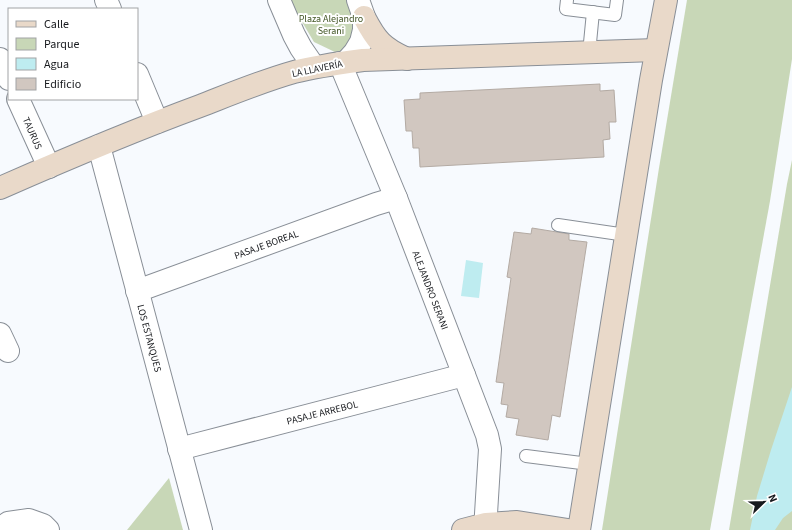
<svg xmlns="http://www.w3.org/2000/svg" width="792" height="530" font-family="'Source Sans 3',sans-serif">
  <rect width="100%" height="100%" fill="#f7fafe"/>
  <g fill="#c8d7b7">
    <path d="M 289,0 L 347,0 L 359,30 L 354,48 L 337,53 L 314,42 Z"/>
    <path d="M 687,0 L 792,0 L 792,59 L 770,201 L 710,530 L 602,530 L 659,168 Z"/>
    <path d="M 792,160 L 792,530 L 729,530 L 787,184 Z"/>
    <path d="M 169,478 L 183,530 L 127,530 Z"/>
  </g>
  <g fill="#beecf0">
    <path d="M 466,260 L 483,263 L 479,298 L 461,296 Z"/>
    <path d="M 792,383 L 792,511 L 783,518 L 775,530 L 750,530 L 757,496 L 771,450 L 792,387 Z"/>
  </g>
  <g fill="#d1c7c0" stroke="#b3aaa3">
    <path d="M 600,84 L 600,91 L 614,90 L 616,122 L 609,122 L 610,139 L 603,140 L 604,157 L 420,167 L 419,148 L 413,148 L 412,131 L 406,131 L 404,100 L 420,99 L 420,93 Z"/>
    <path d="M 532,228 L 569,234 L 569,240 L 587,242 L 560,417 L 552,415 L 548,440 L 516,435 L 519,419 L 506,417 L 508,405 L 501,404 L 504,383 L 496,382 L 511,278 L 507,277 L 514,232 L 531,234 Z"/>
  </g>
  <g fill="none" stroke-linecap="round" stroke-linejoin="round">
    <g stroke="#898f97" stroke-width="14">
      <g id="lane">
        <path d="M 567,0 L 566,9 L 615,15 L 617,0"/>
        <path d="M 589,53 L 593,12"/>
        <path d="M 558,225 L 626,235"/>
        <path d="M 526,456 L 589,464"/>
      </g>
    </g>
    <g stroke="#898f97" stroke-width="24">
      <g id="street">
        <path d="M 106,0 L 110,9"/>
        <path d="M 279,0 L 294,35 L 301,48 L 314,67"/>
        <path d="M 0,59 L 9,79"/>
        <path d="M 346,62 L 355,52 L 361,42 L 364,30 L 364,17 L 358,0"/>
        <path d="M 340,63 L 396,198 L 487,435 L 490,449 L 485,530"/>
        <path d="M 137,74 L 157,122"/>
        <path d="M 18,99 L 49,167"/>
        <path d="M 99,146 L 201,530"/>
        <path d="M 137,291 L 376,204 L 396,198"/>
        <path d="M 0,334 L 8,351"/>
        <path d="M 179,449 L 464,375"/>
        <path d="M 0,529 L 8,523 L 29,520 L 43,525 L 48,530"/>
      </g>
    </g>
    <g stroke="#898f97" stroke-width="24">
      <g id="secondary">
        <path d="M 364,17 C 376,40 382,48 407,59"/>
        <path d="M 0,188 C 66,159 132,131 200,106 C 231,94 262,81 294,72 C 317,66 340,63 363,60 L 656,50"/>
        <path d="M 463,530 L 486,524 L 517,522 L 568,530"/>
        <path d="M 579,530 L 651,80 L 666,0"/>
      </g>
    </g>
    <use href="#lane" stroke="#fff" stroke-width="12"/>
    <use href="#street" stroke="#fff" stroke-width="22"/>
    <use href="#secondary" stroke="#e9d9c9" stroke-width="22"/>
  </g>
  <g text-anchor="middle" stroke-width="4" stroke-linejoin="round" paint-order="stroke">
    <g font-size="10" fill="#3f5322" stroke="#fff">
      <text x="331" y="22">Plaza Alejandro<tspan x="331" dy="12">Serani</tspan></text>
    </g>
    <g font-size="10" fill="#17191d" stroke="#fff">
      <text transform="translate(317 68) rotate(-12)" y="4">LA LLAVERÍA</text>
      <text transform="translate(33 133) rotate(66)" y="4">TAURUS</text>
      <text transform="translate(266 244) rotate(-20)" y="4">PASAJE BOREAL</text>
      <text transform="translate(431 290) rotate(69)" y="4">ALEJANDRO SERANI</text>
      <text transform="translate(150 338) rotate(75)" y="4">LOS ESTANQUES</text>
      <text transform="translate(322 412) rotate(-14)" y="4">PASAJE ARREBOL</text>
    </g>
  </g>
  <rect x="8" y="8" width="130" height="92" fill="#ffffff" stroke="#a2a3a5"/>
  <rect x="16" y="21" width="20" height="6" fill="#e9d9c9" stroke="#a2a3a5"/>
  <text x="44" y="28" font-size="12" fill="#17191d">Calle</text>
  <rect x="16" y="38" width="20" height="12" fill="#c8d7b7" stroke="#a2a3a5"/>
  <text x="44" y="48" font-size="12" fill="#17191d">Parque</text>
  <rect x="16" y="58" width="20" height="12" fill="#beecf0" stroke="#a2a3a5"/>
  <text x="44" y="68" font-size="12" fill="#17191d">Agua</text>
  <rect x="16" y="78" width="20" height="12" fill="#d1c7c0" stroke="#a2a3a5"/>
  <text x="44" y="88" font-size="12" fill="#17191d">Edificio</text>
  <g transform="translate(764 502) rotate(67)" stroke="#ffffff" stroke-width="3" paint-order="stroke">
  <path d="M0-3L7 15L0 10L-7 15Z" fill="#17191d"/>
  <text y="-6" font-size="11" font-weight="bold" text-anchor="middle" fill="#17191d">N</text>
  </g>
</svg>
